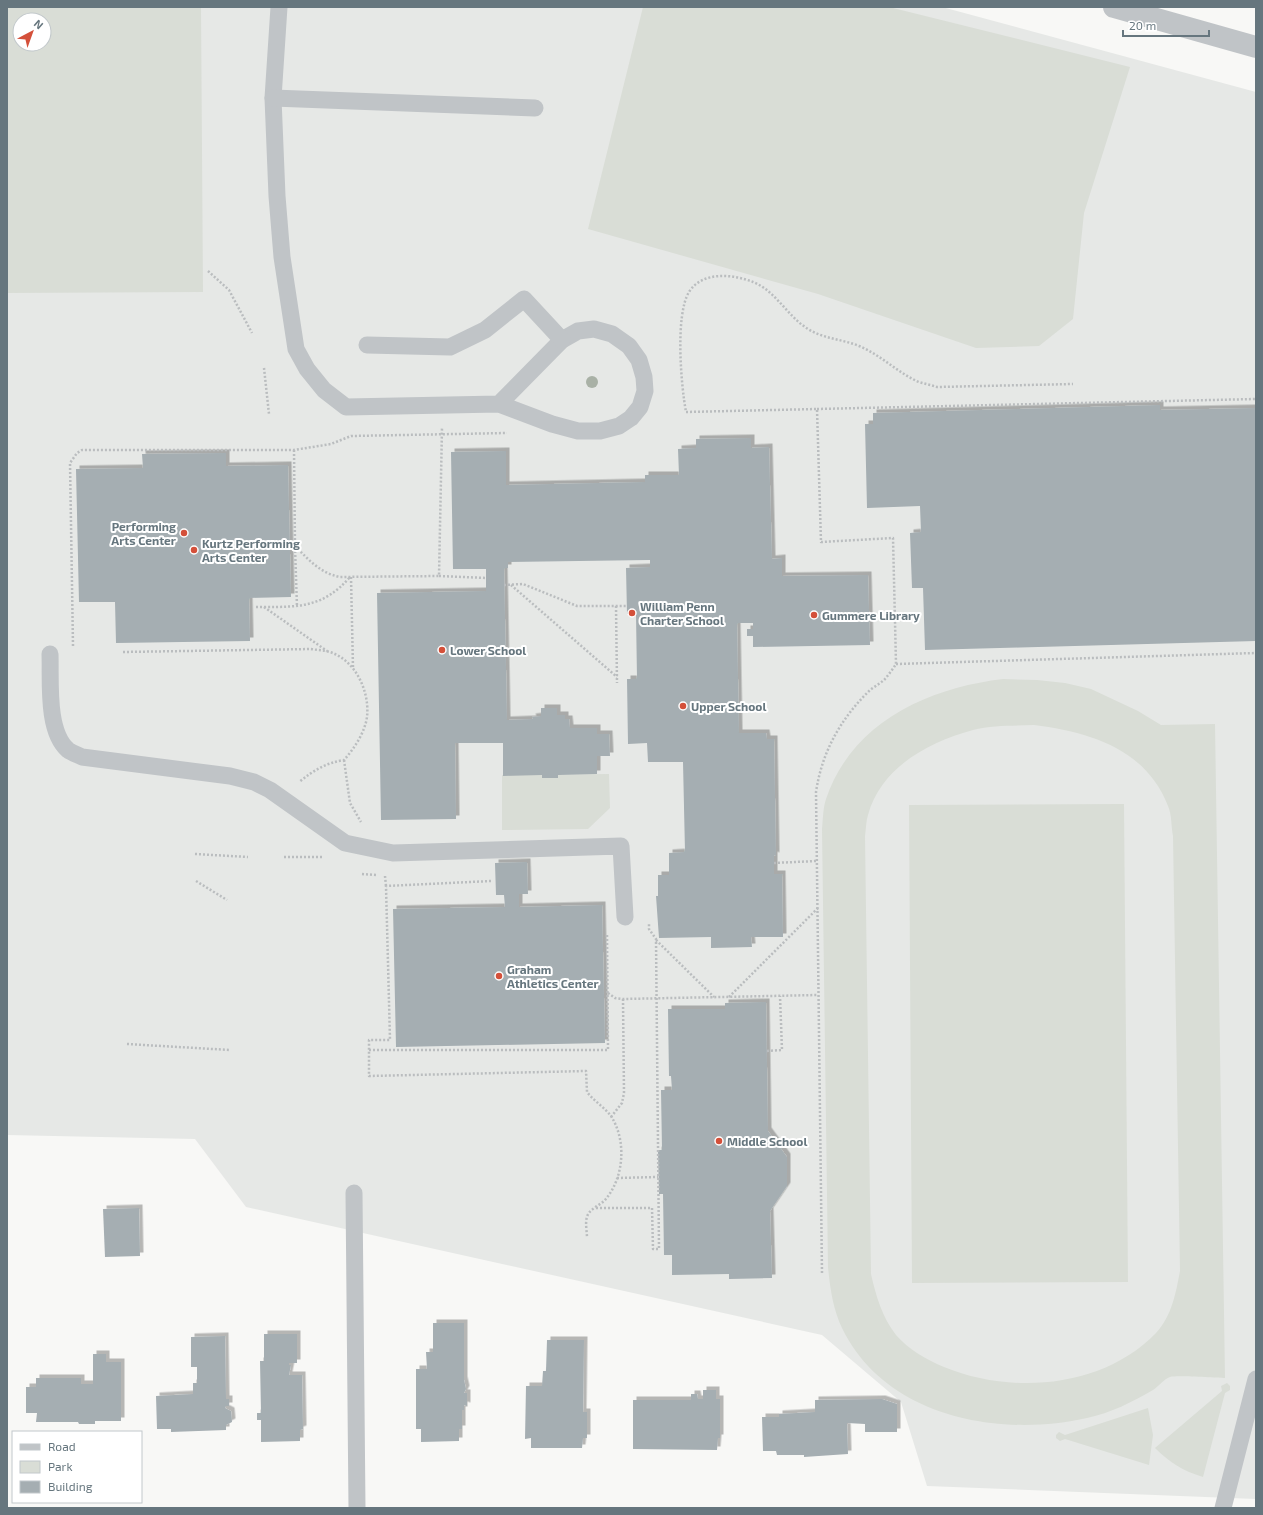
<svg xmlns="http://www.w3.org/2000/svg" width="1263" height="1515" font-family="'Exo 2',sans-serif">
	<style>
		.built { fill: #e6e8e6; fill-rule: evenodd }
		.green { fill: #d9ddd6; fill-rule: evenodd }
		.building { fill: #a5aeb2; filter: url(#shadow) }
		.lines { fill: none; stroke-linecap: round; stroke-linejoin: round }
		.path { stroke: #babdbf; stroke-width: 2.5; stroke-dasharray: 2 2; stroke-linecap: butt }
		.service { stroke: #c0c4c7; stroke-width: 17 }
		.minor { stroke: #c0c4c7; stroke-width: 22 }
		.tree { fill: #a9b1a6 }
		.poi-dot { fill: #d4503a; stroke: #fff; stroke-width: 1.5 }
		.labels { text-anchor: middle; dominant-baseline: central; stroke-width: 4; stroke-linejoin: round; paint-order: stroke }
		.poi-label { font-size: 12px; font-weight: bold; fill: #66767e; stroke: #fff; text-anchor: start }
	</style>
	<defs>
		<filter id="shadow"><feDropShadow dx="3.5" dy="-3.5" stdDeviation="0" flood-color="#0004"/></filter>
	</defs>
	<rect width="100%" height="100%" fill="#f8f8f6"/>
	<path class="built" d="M7 7H942L1256 92V1499L927 1486 901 1402 822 1335 246 1207 195 1139 7 1135ZM20 20H44V44H20Z"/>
	<g class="green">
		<path d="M7 7H201L203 292 7 293ZM20 20H44V44H20Z"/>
		<path d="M643 7H889L1130 67 1084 213 1073 319 1039 346 976 348 818 294 588 229Z"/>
		<path d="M1003 679 1037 680 1065 683 1091 689 1138 711 1161 725 1215 724 1225 1378C1215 1378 1177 1375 1170 1377 1164 1379 1159 1386 1153 1390 1132 1402 1111 1413 1087 1418 999 1438 885 1417 842 1328 833 1309 830 1288 828 1267L822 829C823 819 823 808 826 799 852 722 928 688 1003 679ZM1034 725C1090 732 1146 749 1168 806 1172 815 1171 827 1173 836L1180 1271C1176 1292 1172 1316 1156 1333 1103 1388 1012 1395 944 1367 927 1360 908 1349 896 1335 882 1317 876 1296 871 1274L865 836C866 829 866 821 868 815 881 767 929 742 973 730 993 725 1014 726 1034 725Z"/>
		<path d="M609 774 610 808 588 829 502 830V775Z"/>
		<path d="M1124 804 1128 1282 912 1283 909 805Z"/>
		<path d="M1227 1383 1230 1386V1390L1225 1393 1203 1477C1183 1471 1169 1462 1155 1448L1222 1391 1221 1386Z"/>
		<path d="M1148 1408 1153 1435 1149 1465 1065 1439 1060 1441 1056 1438V1435L1059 1432 1065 1435Z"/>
	</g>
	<g class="building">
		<path d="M1160 405V410L1256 408V641L925 650 923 588H912L910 533 921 532 920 506 867 508 865 424H873V413Z"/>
		<path d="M751 438V448L769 447 772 559 782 558V576L868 575 870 645 753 647V636H747V629H753V623H737L739 733H766L767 739H774L776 856 774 855V874H782L783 937H751L752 947 711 948V937L659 938 656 896H658V875H669V853L685 852 683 762H648L647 743 628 744 627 679H637L636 614H627L626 568 650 567V560L508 562V568H504L507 720 533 719 532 717 541 716V708H557V715H565V719H569L570 728H597V734H609L610 756H597V774L558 775V778H542V775L503 776V743H455L456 819 381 820 377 593 486 591V569H453L451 452 506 451V485L645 482V475H679L678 449 696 448V439Z"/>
		<path d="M226 453V466L288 465 291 597 249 598 250 641 116 643 115 602H79L76 469 143 468 142 454Z"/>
		<path d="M527 862 528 894H519V907L602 905 605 1043 396 1047 393 909 505 907 504 895H496L495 863Z"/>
		<path d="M766 1002 768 1131 787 1157V1186L770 1211 772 1278 729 1279V1274L672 1275V1255H664L663 1194H659L658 1150H662L661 1090H672L671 1076H669L668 1009H725V1003Z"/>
		<path d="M139 1208 140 1256 105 1257 103 1209Z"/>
		<path d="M433 1323H464V1380L466 1389 464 1393H467V1406L464 1405V1410H462V1429H459V1441L421 1442V1429H416V1369H427L426 1352H433Z"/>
		<path d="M264 1334H297V1363H289V1365H291L289 1375H302L303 1429 300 1430V1441L261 1442V1420H257V1413H261L260 1361H264Z"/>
		<path d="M225 1336 226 1399H229V1406H226L225 1408 231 1411 232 1422 226 1425V1430L171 1432V1429H157L156 1396 193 1394V1383H197V1367H191V1337Z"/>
		<path d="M547 1340H584L583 1412H587V1438H583L582 1448H531V1438L525 1439 526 1386H542L543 1371H546Z"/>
		<path d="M93 1354H106V1362H121V1421H95V1424H79L78 1422H36L37 1413H26V1387H36V1378H81V1384H93Z"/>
		<path d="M703 1390H716V1399H720V1438H718L717 1450 633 1449V1400H691V1394H697L698 1399H703Z"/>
		<path d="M882 1399 897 1404V1432H865V1424L847 1423 848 1454 804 1457V1455H777L776 1451H763L762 1417H779V1414L815 1412V1400Z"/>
	</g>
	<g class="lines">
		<g class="path">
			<path d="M208 271 229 290 252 333"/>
			<path d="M264 368 269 414"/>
			<path d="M817 409 1256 399"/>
			<path d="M294 450 295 546C309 560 320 573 340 577L439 576 442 428"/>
			<path d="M295 547 297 607"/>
			<path d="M439 576 486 578"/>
			<path d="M351 577 353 668"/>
			<path d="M504 585 523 584 577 606H627"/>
			<path d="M511 585 617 677"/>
			<path d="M616 606 617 683"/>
			<path d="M256 607H264L327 651"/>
			<path d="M264 607C300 607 324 607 350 577"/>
			<path d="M73 646 70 463 77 453 82 450H294L331 444 351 436 507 433"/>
			<path d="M123 652 311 649C316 650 321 650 326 651 354 657 370 690 367 717 365 732 354 749 344 760 326 763 314 770 299 782"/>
			<path d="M896 664 1256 653"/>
			<path d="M344 760 350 803 361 822"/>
			<path d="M195 854 248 857"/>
			<path d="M284 857H324"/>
			<path d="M774 863 816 861"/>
			<path d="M362 874 376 875"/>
			<path d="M385 876 386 886"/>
			<path d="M196 881 227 900"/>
			<path d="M491 881 386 886 390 1040H369V1076L586 1071 587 1092C594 1101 604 1107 611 1116 627 1141 624 1178 605 1200 599 1206 589 1209 587 1217 585 1223 587 1232 587 1238"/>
			<path d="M656 940 714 997"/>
			<path d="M608 993 615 998 623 999 818 995"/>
			<path d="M729 997 818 908"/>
			<path d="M127 1044 230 1050"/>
			<path d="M369 1050H608L607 934"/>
			<path d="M767 1051 782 1050 780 996"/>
			<path d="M611 1117 622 1103 624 1093 623 999"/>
			<path d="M617 1178 658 1177"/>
			<path d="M596 1208H652L653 1249H659L656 939 649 929V923"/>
			<path d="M822 1273 816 792C822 752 840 720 868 692 873 687 880 684 885 679 889 674 893 669 896 664L893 538 821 542 817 409 686 412C681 385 675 315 689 292 702 271 733 274 753 282 776 291 787 316 808 329 824 339 842 339 859 346 881 355 898 373 919 382 925 384 931 385 937 387L1073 384"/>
		</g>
		<g class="service">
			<path d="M279 7 273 98 277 196 282 257 296 349 307 369 324 390 346 407 499 404 552 424 578 431H600L619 426 631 418 640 407 645 391 644 377 639 360 629 346 612 334 594 329 578 331 562 340 499 404"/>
			<path d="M273 98 535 108"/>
			<path d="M367 345 450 347 485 330 524 299 562 340"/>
			<path d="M50 654C51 680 46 731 68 750 72 753 78 755 82 757L230 776 254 782 270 790 345 843 393 853 621 846 625 917"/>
			<path d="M354 1193 357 1508"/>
			<path d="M1223 1508 1256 1379"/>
		</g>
		<path class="minor" d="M1114 7 1256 47"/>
	</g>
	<circle class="tree" cx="592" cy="382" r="6"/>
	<g class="poi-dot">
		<circle cx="184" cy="533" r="4"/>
		<circle cx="194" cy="550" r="4"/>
		<circle cx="632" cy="613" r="4"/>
		<circle cx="814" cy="615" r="4"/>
		<circle cx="442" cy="650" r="4"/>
		<circle cx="683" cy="706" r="4"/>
		<circle cx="499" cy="976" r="4"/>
		<circle cx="719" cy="1141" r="4"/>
	</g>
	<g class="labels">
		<g class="poi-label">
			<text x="176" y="526" text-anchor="end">Performing<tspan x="176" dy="14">Arts Center</tspan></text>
			<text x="202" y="543">Kurtz Performing<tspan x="202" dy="14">Arts Center</tspan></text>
			<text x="640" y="606">William Penn<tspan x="640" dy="14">Charter School</tspan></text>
			<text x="822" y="615">Gummere Library</text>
			<text x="450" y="650">Lower School</text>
			<text x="691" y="706">Upper School</text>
			<text x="507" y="969">Graham<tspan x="507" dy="14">Athletics Center</tspan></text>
			<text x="727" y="1141">Middle School</text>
		</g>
	</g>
	<rect width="1263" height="1515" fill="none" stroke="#66767e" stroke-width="16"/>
	<rect x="12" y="1431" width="130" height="72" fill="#ffffff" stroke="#c2c8cb"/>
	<rect x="20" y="1444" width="20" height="6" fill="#c0c4c7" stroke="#c2c8cb"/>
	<text x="48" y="1451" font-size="12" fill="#66767e">Road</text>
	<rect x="20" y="1461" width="20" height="12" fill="#d9ddd6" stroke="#c2c8cb"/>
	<text x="48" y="1471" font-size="12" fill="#66767e">Park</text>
	<rect x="20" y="1481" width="20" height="12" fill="#a5aeb2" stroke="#c2c8cb"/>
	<text x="48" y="1491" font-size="12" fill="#66767e">Building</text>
	<g transform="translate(32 32) rotate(41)"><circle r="19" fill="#ffffff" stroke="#c2c8cb"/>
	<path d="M0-3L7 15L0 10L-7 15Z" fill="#d4503a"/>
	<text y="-6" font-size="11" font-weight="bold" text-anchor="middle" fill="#66767e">N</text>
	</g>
	<path d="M1123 30v6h86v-6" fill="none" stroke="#66767e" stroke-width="2"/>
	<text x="1129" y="30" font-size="12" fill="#66767e" stroke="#ffffff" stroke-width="3" paint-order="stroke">20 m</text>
</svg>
